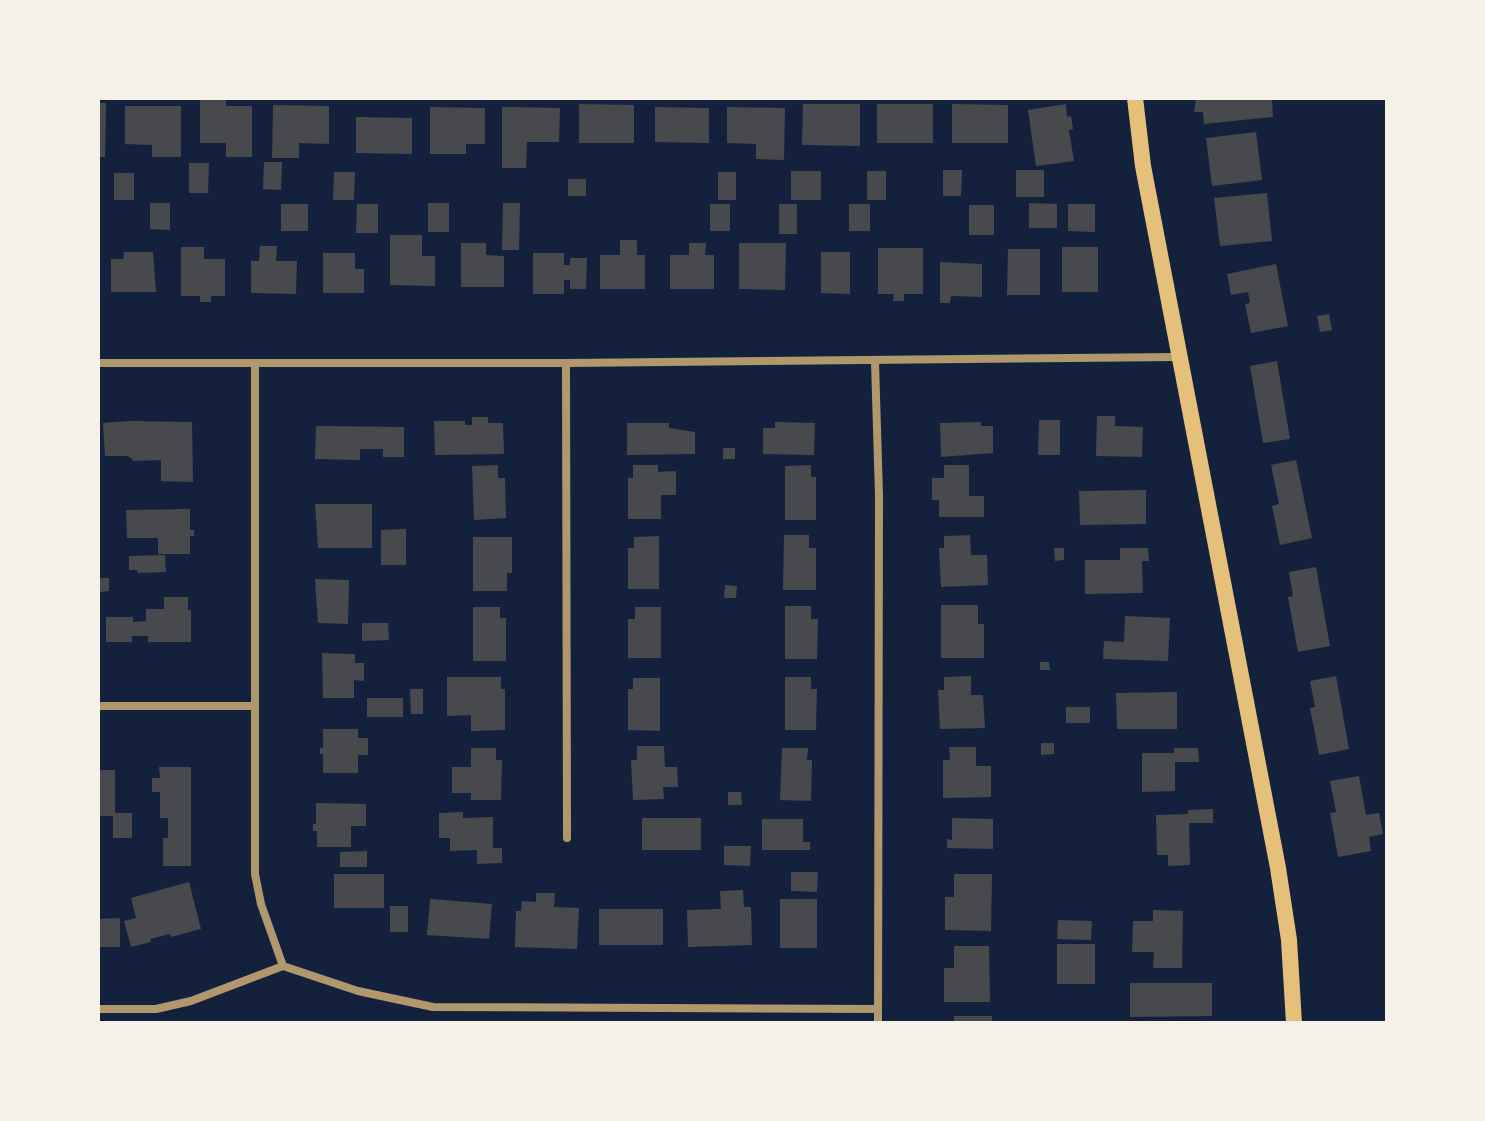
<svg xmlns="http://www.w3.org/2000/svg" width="1485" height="1121" font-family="Poppins,sans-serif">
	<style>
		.building { fill: #48494c }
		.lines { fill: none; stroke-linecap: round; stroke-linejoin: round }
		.minor { stroke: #b1986c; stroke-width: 8 }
		.secondary { stroke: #e5c07b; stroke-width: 16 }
	</style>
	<rect width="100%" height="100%" fill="#14213d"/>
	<g class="building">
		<path d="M200 98H226V106H252V157H226V143H200Z"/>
		<path d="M1196 98 1272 99 1273 117 1204 124 1203 112H1194Z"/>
		<path d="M98 103H106L105 157H98Z"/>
		<path d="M579 104 634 105V143H579Z"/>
		<path d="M803 104H860V146L802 145Z"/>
		<rect x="877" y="104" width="56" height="39"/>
		<path d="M952 104 1008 105V143H952Z"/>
		<path d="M1066 104 1067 117 1071 116 1073 129 1069 130 1074 161 1036 166 1028 110Z"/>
		<path d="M273 105 329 106V144L299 143V158H272Z"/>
		<path d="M125 106H181V157H152V145L125 144Z"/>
		<path d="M430 107 485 108V144H466V154H430Z"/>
		<path d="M502 107 560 108 559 142H527L526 168H502Z"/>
		<path d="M655 107 709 108V143L655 142Z"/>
		<path d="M727 107 785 108 784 160 756 159V144L727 143Z"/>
		<path d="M356 117 412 118V154L356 153Z"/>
		<path d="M1256 132 1262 180 1212 186 1206 138Z"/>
		<path d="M264 162H282L281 190 263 189Z"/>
		<path d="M189 163H209L208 193H189Z"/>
		<path d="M943 170H962L961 196H943Z"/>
		<rect x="1016" y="170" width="28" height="27"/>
		<rect x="791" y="171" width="30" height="29"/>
		<rect x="867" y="171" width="19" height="29"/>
		<path d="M334 172H355L354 200H333Z"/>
		<rect x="718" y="172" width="18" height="28"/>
		<rect x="114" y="173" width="20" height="27"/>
		<rect x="568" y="179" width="18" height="17"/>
		<path d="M1267 193 1272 241 1220 246 1214 198Z"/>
		<path d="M150 203H170V230L150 229Z"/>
		<rect x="428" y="203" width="21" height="29"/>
		<path d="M503 203H520L519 250H502Z"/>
		<path d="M1029 203 1057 204V228H1029Z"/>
		<rect x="281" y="204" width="27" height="27"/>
		<path d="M357 204H378V233H356Z"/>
		<rect x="710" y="204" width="20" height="27"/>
		<rect x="779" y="204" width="18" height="30"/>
		<rect x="849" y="204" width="21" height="27"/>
		<path d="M1068 204H1095V232L1068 231Z"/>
		<rect x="969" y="205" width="25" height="30"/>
		<path d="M390 235H422V256H435V286L390 285Z"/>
		<path d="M620 240H637V255H645V289H600V255H620Z"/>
		<path d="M461 243H486V255L504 256V287H461Z"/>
		<path d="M689 243H706L705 255H714V289H670V255H689Z"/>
		<path d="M739 243H786L785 290 739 289Z"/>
		<path d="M260 246H277L276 261H297L296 294 251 293V261H259Z"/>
		<path d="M181 247H204V259H225V296H211V302H200V296H181Z"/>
		<rect x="1062" y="247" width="36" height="45"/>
		<path d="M878 248H923V294H904V301H893L894 294H878Z"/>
		<path d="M1008 249H1040V295H1007Z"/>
		<path d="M124 252H153L156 292H111V259H123Z"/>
		<path d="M821 252H850V294L821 293Z"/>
		<path d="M323 253H355V269H364V293H323Z"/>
		<path d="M533 253H564V265H570V258H587L586 289H570V280H564V294H533Z"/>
		<path d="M940 262 982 264V297L951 296 950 303H940Z"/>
		<path d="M1276 264 1288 326 1251 333 1245 304 1250 303 1248 292 1231 295 1227 274Z"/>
		<path d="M1329 314 1332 330 1320 332 1317 316Z"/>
		<path d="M1277 361 1290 439 1263 443 1250 366Z"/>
		<path d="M1097 416H1115V426L1143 427 1142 457 1096 456Z"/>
		<path d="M472 417H488V423H503L504 454 435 455 434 421H465V425H472Z"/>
		<path d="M1039 420H1060V455H1038Z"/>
		<path d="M128 421 192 422 193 482 161 481V460L134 461 128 456H105L103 423Z"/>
		<path d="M775 422 815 423 814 455 763 454V428H775Z"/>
		<path d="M981 422V426H993V453L941 457 940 423Z"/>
		<path d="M627 423H669V428L695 432V454L627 455Z"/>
		<path d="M316 426 404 427V457H383V449H360V460L315 459Z"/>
		<rect x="723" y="448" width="12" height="11"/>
		<path d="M1296 460 1312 538 1280 545 1272 506 1279 504 1271 465Z"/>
		<path d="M498 465V478H505L506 518 474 520 472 466Z"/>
		<path d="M633 465H658V472L676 471V495H661V519H628V478H633Z"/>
		<path d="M811 465V477H816V520H785V466Z"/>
		<path d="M944 465H969V496H984V517H939V500H932V478H944Z"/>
		<path d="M1146 490V524L1080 525 1079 491Z"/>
		<path d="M315 504H372V548H318Z"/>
		<path d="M190 509V530H194V536H190V554H158V538H127L126 510Z"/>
		<path d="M406 529V565H381V530Z"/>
		<path d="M784 535H809V548H816V590H783Z"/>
		<path d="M970 535 971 555H987L988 585 941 587 939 548H944V536Z"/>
		<path d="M659 536V589H628V548H634V537Z"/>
		<path d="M473 537H512V573H507V591H473Z"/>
		<path d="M1054 548H1064V560L1055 561Z"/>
		<path d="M1120 548H1148L1149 561H1142L1143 593 1085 594V560H1120Z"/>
		<path d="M165 555 166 572 138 573 137 570H129V556Z"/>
		<path d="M1316 567 1330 646 1298 652 1288 597 1293 596 1289 572Z"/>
		<path d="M99 578H109V591L100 592Z"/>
		<path d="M315 579 349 580 348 624 318 623Z"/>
		<path d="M725 585 737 586 736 598H724Z"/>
		<path d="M164 597H188V610H191V642H148V636H132V642H106V617H133V622L146 621V609H164Z"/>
		<path d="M941 605H978V624H984V658H941Z"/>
		<path d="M785 606H811V619H818L817 659H785Z"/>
		<path d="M473 607H500V618H506V661H473Z"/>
		<path d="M635 607H661V658H628V619H635Z"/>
		<path d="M1125 616 1170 618 1168 661 1103 659 1104 641 1124 642Z"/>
		<path d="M362 623H388L389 640 362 641Z"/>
		<path d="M322 653 355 654V663H364V681L354 680V698H323Z"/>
		<path d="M1040 662H1049L1050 670H1040Z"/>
		<path d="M971 676V695H983L985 728 940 729 938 690H944V677Z"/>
		<path d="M1336 676 1349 749 1319 755 1310 708 1315 707 1310 681Z"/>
		<path d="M447 677H501V689H505V730L471 731V715L447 716Z"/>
		<path d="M785 677H811V689H817L816 730H785Z"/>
		<path d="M633 678H660V731L628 730V689H633Z"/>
		<path d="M410 689H423V714H411Z"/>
		<path d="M1177 692V729H1117L1116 693Z"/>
		<rect x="367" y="698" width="36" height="19"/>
		<rect x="1066" y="707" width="24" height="16"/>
		<path d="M323 729H358V738H368V755H358V773H323V754H320V748H323Z"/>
		<path d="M1041 743H1054V754L1041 755Z"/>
		<path d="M637 746H664L665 767H677L678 787H663L664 799 633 800 631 760H637Z"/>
		<path d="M949 747H976V766H991V797L943 798V760H950Z"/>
		<path d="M471 748H496V760H502L501 800H471V793H452V767H471Z"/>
		<path d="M782 748H808L807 760H812L811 801 780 800Z"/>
		<path d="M1174 748H1198L1199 762H1175V791L1142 792V753H1174Z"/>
		<path d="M159 767H191V866H163V838H168V818H160V792H152V778H160Z"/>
		<path d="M98 770H115V813H132V838H113V816H98Z"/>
		<path d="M1359 776 1366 815 1379 813 1383 834 1369 837 1371 851 1338 857 1330 813 1336 812 1330 781Z"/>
		<path d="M728 792H741L742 805H728Z"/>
		<path d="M316 803 366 804V826H351V847H317V831H313V824H316Z"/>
		<path d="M1213 809V823H1189L1190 865 1168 866V855H1157L1156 815 1188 814V810Z"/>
		<path d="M463 812V818L493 817V848H502V863L477 864V850L450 851V838H439V813Z"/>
		<rect x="642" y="818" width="59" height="32"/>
		<path d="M952 818 993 819V849L947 848V839L952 840Z"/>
		<path d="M762 819H803V842H810V850H762Z"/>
		<path d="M724 846H751L750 866 724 865Z"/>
		<path d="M367 851V867H340V852Z"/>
		<path d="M791 872H818L817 892 791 891Z"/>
		<rect x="334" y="874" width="50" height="34"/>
		<path d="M954 874H992L991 931 945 930V897H954Z"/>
		<path d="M189 882 201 929 171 937 170 934 150 939 151 942 131 947 124 921 136 918 131 898Z"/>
		<path d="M743 890 744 907H751L752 945 688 947 687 910 721 909 720 891Z"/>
		<path d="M536 893H555L554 907 579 908 577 949 515 947 516 911H521L522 901 536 902Z"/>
		<path d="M430 899 492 904 489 939 427 935Z"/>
		<rect x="780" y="899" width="37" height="49"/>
		<rect x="390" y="906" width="18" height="26"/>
		<rect x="599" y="909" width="64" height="36"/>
		<path d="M1153 910 1183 911 1182 968H1153L1154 952H1132L1133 921H1153Z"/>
		<path d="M120 918V947H98V919Z"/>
		<path d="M1058 920 1092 921 1091 940 1057 939Z"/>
		<rect x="1057" y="944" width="38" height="40"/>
		<path d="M954 946H989L990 1002H944V968H954Z"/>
		<path d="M1130 983H1212V1016L1130 1017Z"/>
		<rect x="954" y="1016" width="38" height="7"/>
	</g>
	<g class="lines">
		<g class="minor">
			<path d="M875 362 879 496 878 1023"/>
			<path d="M98 363H566L1179 357"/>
			<path d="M255 363V874L261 904 283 966 358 991 433 1007 878 1009"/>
			<path d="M566 363 567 838"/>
			<path d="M98 706H253"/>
			<path d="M98 1009H156L191 1001 283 966"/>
		</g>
		<path class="secondary" d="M1135 98 1143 166 1278 868 1289 940 1294 1023"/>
	</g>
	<rect width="1485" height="1121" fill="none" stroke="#f6f1e7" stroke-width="200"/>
</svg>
